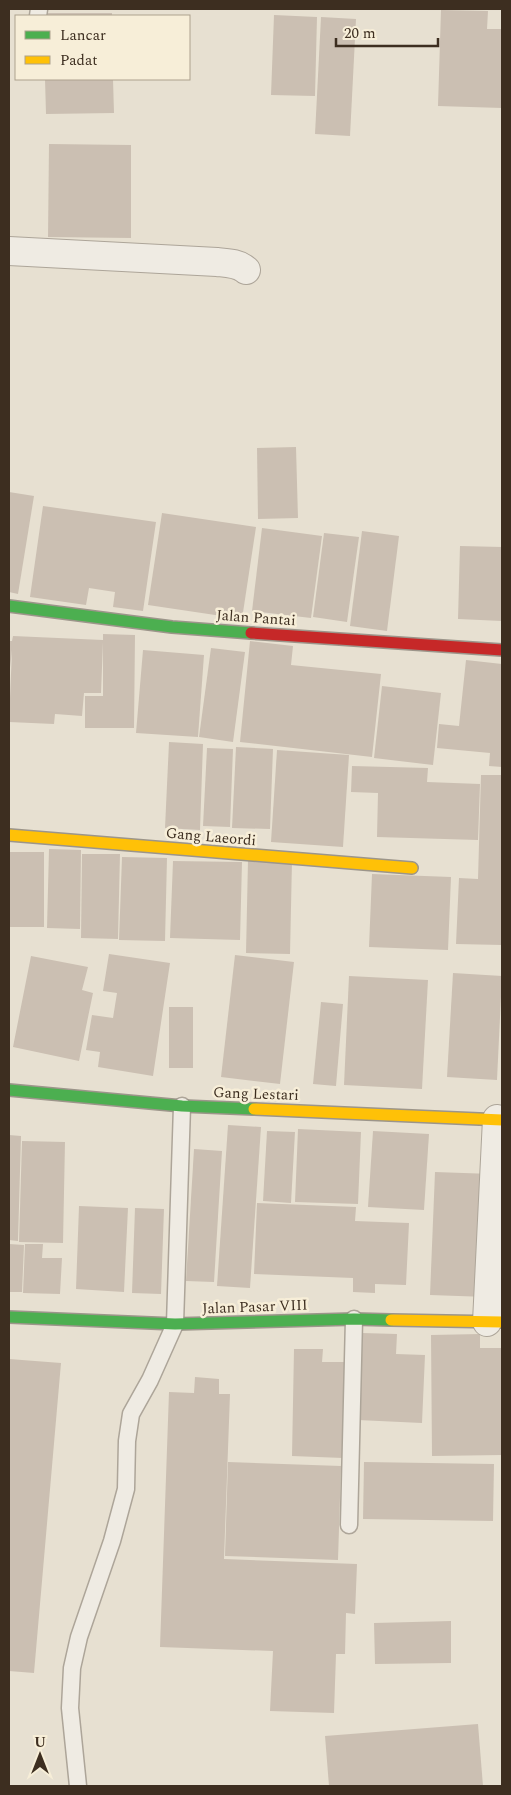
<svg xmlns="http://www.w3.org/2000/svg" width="511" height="1795" font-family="Spectral,serif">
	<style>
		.building { fill: #cbbfb2 }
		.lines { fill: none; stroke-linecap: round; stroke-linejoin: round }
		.lane-casing { stroke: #ada599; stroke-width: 19 }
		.street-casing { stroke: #ada599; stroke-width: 30 }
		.fast-casing { stroke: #9c958a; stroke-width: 14 }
		.slow-casing { stroke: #9c958a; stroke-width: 14 }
		.jam-casing { stroke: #9c958a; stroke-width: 14 }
		.lane { stroke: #efebe3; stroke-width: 16 }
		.street { stroke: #efebe3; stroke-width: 28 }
		.fast { stroke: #4caf50; stroke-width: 11 }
		.slow { stroke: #ffc107; stroke-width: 11 }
		.jam { stroke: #c62828; stroke-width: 11 }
		.labels { text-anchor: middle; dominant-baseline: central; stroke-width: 5; stroke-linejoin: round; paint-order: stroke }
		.street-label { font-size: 15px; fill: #3d2e20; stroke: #f7eed8 }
	</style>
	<rect width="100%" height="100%" fill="#e7e0d1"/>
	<g class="building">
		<path d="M441 10 488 11 487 29H502V108L438 106Z"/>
		<rect x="44" y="13" width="68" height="3"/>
		<path d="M274 15 317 17 315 96 271 95Z"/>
		<path d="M321 17 356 19 350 136 315 134Z"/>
		<path d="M45 79H113L114 113 46 114Z"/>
		<path d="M49 144 131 145V238L48 237Z"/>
		<path d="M296 447 298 518 258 519 257 448Z"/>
		<path d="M9 492 34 496 18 594 9 592Z"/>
		<path d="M43 506 156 522 143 611 113 607 115 592 89 588 86 605 30 597Z"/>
		<path d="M162 513 256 527 242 619 148 605Z"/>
		<path d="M262 528 322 536 311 618 252 611Z"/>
		<path d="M362 531 399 536 387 631 350 626Z"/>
		<path d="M324 533 359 537 347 622 313 617Z"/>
		<path d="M460 546 502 547V621L458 619Z"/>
		<path d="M103 634 135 635 134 728H85V696H103V642L101 693H84L82 716 55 714 54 724 9 722 12 650 10 668H9V641H12L13 636 103 640Z"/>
		<path d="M250 641 293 646 291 665 381 674 372 757 240 742Z"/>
		<path d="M211 648 245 652 233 742 199 737Z"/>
		<path d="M143 650 204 655 198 737 136 733Z"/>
		<path d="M466 660 502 664V767L489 766 490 753 437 748 439 724 459 726Z"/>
		<path d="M382 686 441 693 433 765 374 758Z"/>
		<path d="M169 742 203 744 200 830 165 828Z"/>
		<path d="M236 747 273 749 270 829 232 828Z"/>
		<path d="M207 748 233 749 230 827 203 826Z"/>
		<path d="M277 750 349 755 343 847 271 842Z"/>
		<path d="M352 766 428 768 427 782 480 784 478 840 377 837 378 793 351 792Z"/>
		<path d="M481 775H502V945L456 944 459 878 478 879Z"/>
		<path d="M49 849 81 850 80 929 47 928Z"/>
		<rect x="9" y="852" width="35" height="75"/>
		<path d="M82 854H120L118 939 81 938Z"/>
		<path d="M122 857 167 858 165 941 119 940Z"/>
		<path d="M248 860 292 861 290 954 246 953Z"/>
		<path d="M173 861 242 862 240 940 170 938Z"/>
		<path d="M372 874 451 877 448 950 369 947Z"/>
		<path d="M109 954 170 963 153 1076 98 1067 100 1052 86 1050 92 1015 113 1018 117 993 103 991Z"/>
		<path d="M235 955 294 962 280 1084 221 1077Z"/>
		<path d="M31 956 88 967 82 990 93 993 79 1061 13 1047Z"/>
		<path d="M453 973 502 976 497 1080 447 1077Z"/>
		<path d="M349 976 428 980 422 1089 344 1085Z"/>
		<path d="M321 1002 343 1004 336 1086 313 1084Z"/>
		<rect x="169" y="1007" width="24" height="61"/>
		<path d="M228 1125 261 1127 250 1288 217 1286Z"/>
		<path d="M298 1129 361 1132 358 1204 295 1202Z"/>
		<path d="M267 1131 295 1132 291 1203 263 1201Z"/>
		<path d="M373 1131 429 1134 424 1210 368 1207Z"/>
		<path d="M9 1135 21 1136 18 1241 9 1240Z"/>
		<path d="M22 1141 65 1142 63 1243 19 1242Z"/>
		<path d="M194 1149 222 1151 214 1282 186 1281Z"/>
		<path d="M435 1172 492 1174 487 1297 430 1295Z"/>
		<path d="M257 1203 356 1207 355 1221 409 1223 406 1285 375 1284V1293L353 1292V1278L254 1274Z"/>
		<path d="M79 1206 128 1208 124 1292 76 1289Z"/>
		<path d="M135 1208 164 1209 161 1294 132 1293Z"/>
		<path d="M9 1244 24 1245 22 1292H9Z"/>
		<path d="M25 1244H43L42 1258H62L60 1294 23 1293Z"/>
		<path d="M362 1333 397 1334 396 1354 425 1355 422 1423 358 1420Z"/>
		<path d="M480 1334V1348H502V1455L432 1456 431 1335Z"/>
		<path d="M294 1349H323L322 1362H345L343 1458 292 1456Z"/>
		<path d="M9 1359 61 1363 34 1673 9 1671Z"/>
		<path d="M195 1377 219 1379V1394H230L224 1559 357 1564 355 1614 346 1613 345 1654H336L334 1713 270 1711 273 1651 160 1647 169 1392 194 1393Z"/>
		<path d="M228 1462 341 1466 338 1560 225 1556Z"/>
		<path d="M364 1462 494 1464 493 1521 363 1519Z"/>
		<path d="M451 1621V1663L375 1664 374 1623Z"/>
		<path d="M478 1724 483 1786H329L325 1736Z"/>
	</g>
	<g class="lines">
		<defs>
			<g id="lane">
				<path d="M38 16 39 9"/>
				<path d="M349 1525 354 1319"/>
				<path d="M78 1786 70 1708 72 1668 79 1637 112 1541 126 1489 127 1441 131 1414 150 1380 175 1324 182 1106"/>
			</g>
			<g id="street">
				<path d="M9 251 217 262C227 263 238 263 246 270"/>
				<path d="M487 1322 497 1119"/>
			</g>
			<g id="fast">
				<path d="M9 606 172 627 251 633"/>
				<path d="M9 1090 182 1106 254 1109"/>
				<path d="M9 1317 175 1324 354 1319 391 1320"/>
			</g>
			<g id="slow">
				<path d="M9 835 412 868"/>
				<path d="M254 1109 502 1120"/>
				<path d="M391 1320 502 1322"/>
			</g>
			<path id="jam" d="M251 633 502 650"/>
		</defs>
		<use href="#lane" class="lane-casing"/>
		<use href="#street" class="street-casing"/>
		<use href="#fast" class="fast-casing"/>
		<use href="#slow" class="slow-casing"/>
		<use href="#jam" class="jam-casing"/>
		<use href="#lane" class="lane"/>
		<use href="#street" class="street"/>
		<use href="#fast" class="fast"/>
		<use href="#slow" class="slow"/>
		<use href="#jam" class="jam"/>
	</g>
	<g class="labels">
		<g class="street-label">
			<text transform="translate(256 618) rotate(4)">Jalan Pantai</text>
			<text transform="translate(211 837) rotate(5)">Gang Laeordi</text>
			<text transform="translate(256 1094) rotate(2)">Gang Lestari</text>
			<text transform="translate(255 1307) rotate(-2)">Jalan Pasar VIII</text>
		</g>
	</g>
	<rect width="511" height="1795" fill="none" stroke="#3d2e20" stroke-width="20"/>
	<rect x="15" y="15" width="175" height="65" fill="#f7eed8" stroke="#ada18e"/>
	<rect x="25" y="31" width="25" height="8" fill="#4caf50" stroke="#ada18e"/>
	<text x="60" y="40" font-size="15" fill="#3d2e20">Lancar</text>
	<rect x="25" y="56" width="25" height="8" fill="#ffc107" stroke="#ada18e"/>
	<text x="60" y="65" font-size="15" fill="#3d2e20">Padat</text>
	<g transform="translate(40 1755)" stroke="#f7eed8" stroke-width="4" paint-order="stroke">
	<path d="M0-4L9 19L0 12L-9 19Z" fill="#3d2e20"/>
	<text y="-8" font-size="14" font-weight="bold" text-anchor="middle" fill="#3d2e20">U</text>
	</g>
	<path d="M336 38v8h102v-8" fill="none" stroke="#3d2e20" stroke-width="2.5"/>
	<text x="344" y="38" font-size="15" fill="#3d2e20" stroke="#f7eed8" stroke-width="4" paint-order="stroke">20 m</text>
</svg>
